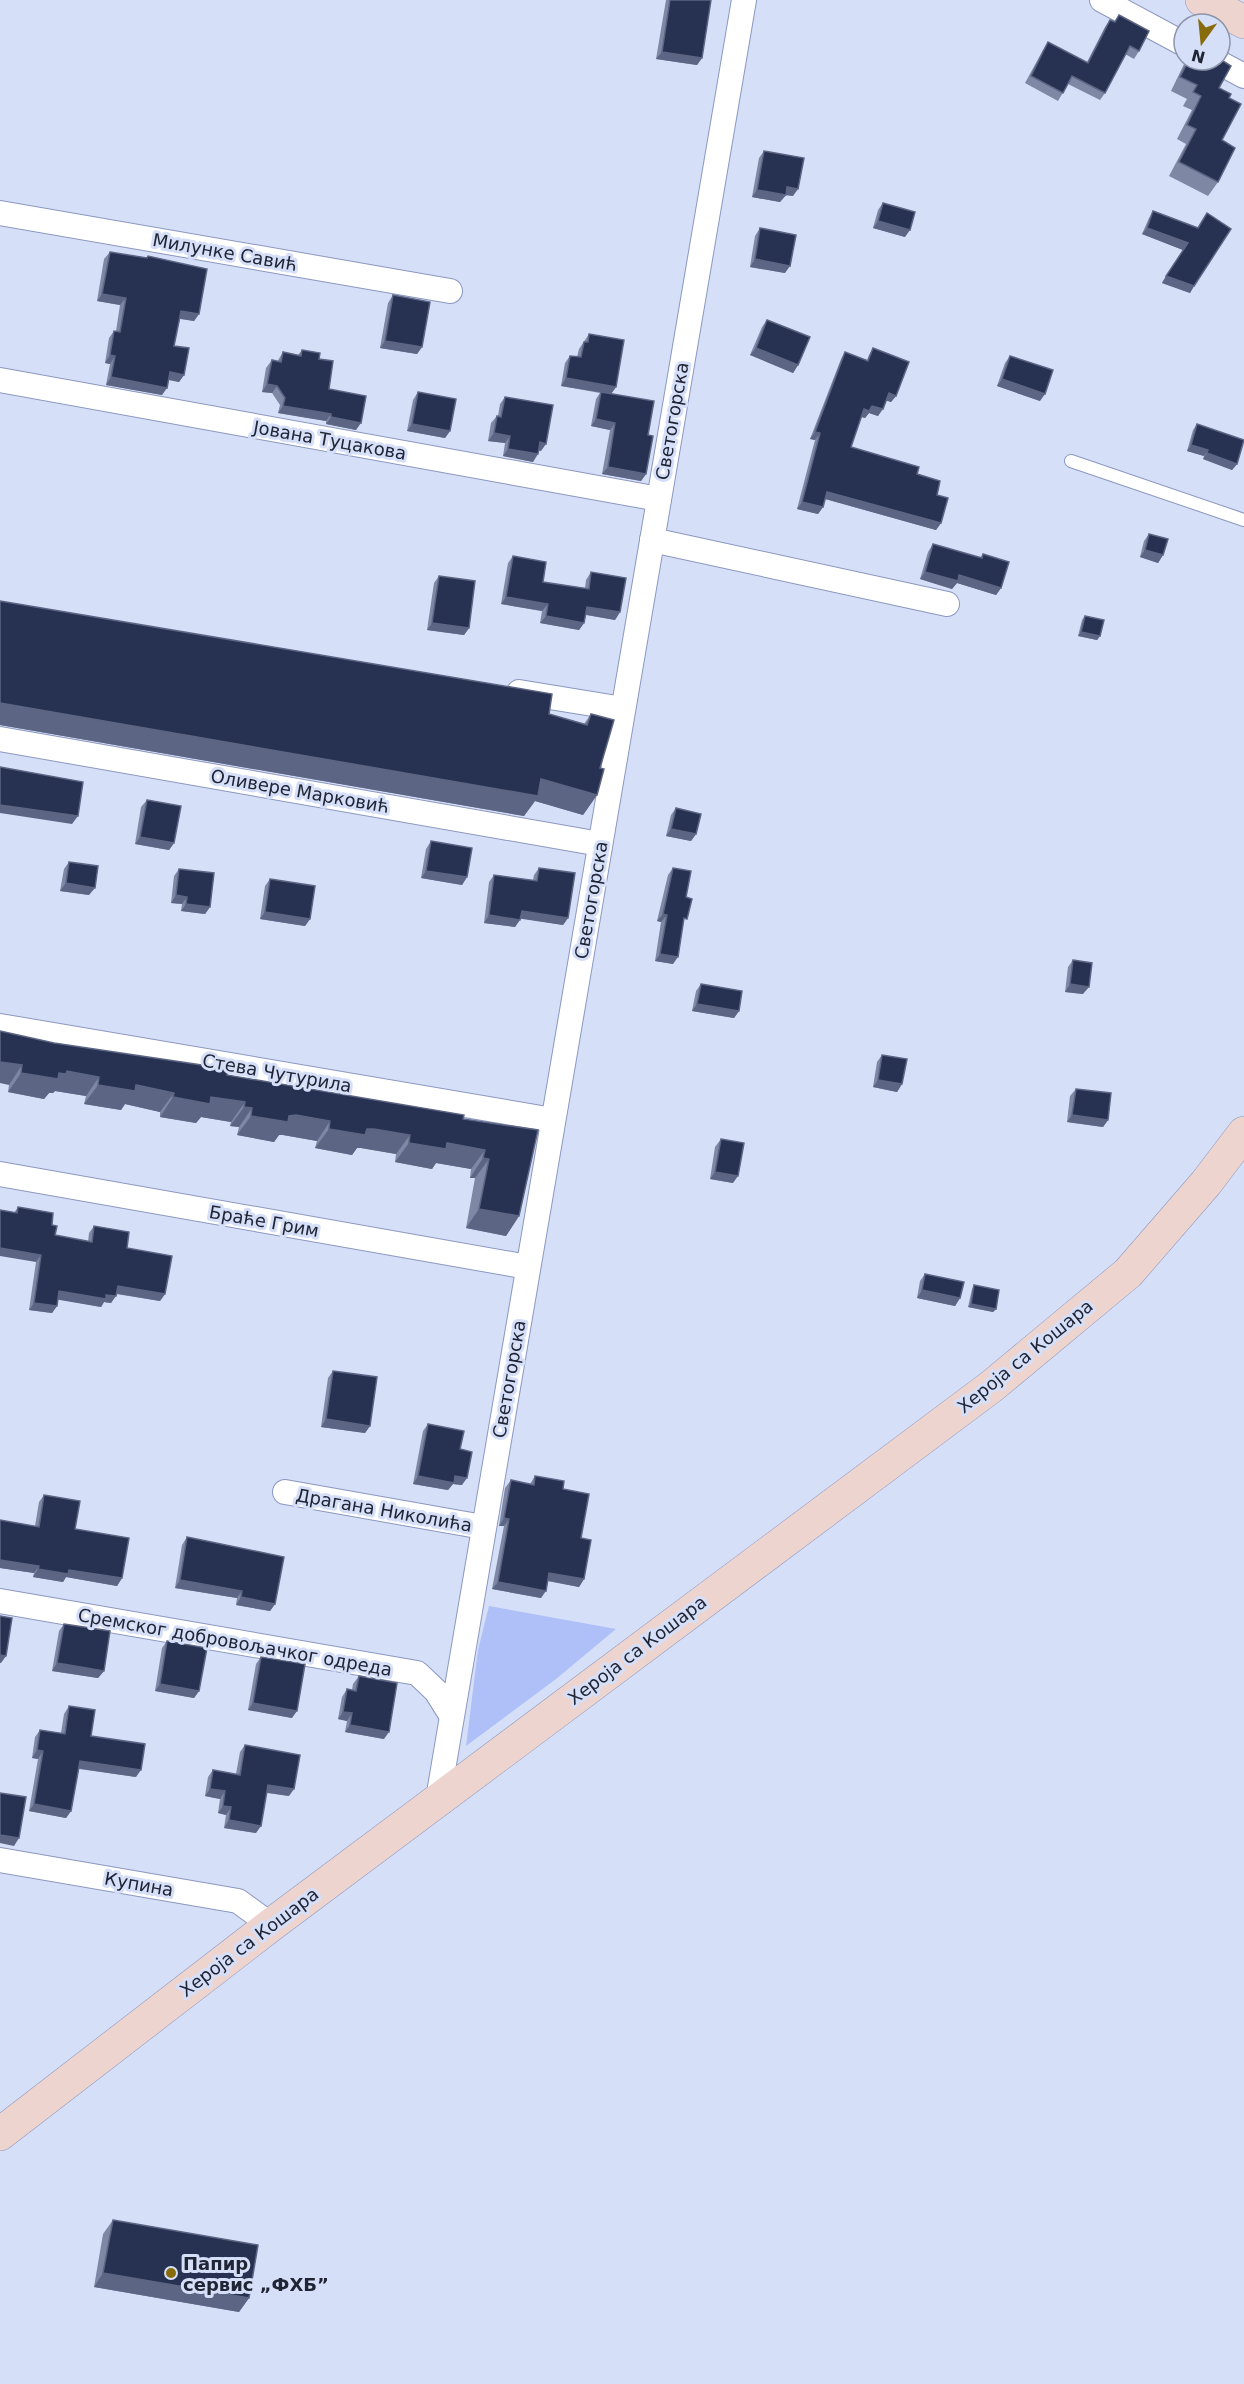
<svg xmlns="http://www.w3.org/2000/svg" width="1244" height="2384" font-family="'DejaVu Sans',sans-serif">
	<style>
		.green { fill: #aec0f7 }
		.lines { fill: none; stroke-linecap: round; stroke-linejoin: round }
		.lane-casing { stroke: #8b98bf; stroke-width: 14 }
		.street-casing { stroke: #8b98bf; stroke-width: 26 }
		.secondary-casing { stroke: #8b98bf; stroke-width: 34 }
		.lane { stroke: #fff; stroke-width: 12 }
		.street { stroke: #fff; stroke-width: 24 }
		.secondary { stroke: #eed4cf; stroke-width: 33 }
		.wall { fill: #7e88a4 }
		.shaded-wall { fill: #5c6583 }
		.building { fill: #273151; stroke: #5c6583; stroke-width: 1.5 }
		.poi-dot { fill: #886c0b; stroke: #d6dff8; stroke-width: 2 }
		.labels { text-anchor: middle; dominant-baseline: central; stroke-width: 6; stroke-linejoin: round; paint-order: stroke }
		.street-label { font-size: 18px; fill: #202535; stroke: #d6dff8 }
		.poi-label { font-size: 18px; font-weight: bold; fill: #202535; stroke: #d6dff8; text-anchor: start }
	</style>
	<rect width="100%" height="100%" fill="#d6dff8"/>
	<path class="green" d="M489 1606 616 1629 556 1679 466 1746 478 1650Z"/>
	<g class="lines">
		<defs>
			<path id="lane" d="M1071 461 1244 520"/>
			<g id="street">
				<path d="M1102 0 1184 44"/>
				<path d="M1214 60 1244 76"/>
				<path d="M0 213 450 291"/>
				<path d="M0 380 659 499"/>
				<path d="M652 540 947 604"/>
				<path d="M519 692 623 709"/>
				<path d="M0 739 600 844"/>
				<path d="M0 1026 553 1120"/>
				<path d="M0 1174 528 1267"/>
				<path d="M285 1492 483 1527"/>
				<path d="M0 1601 417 1673 436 1691 451 1715"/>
				<path d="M438 1799 744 0"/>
				<path d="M0 1860 238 1901 271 1925"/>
			</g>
			<g id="secondary">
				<path d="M1202 0 1244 22"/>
				<path d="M0 2134 271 1925 992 1386 1128 1273 1206 1183 1244 1133"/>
			</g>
		</defs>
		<use href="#lane" class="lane-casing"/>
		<use href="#street" class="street-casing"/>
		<use href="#secondary" class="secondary-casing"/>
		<use href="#lane" class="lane"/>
		<use href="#street" class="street"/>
		<use href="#secondary" class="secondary"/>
	</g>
	<g class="wall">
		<path d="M666 0H711L702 58 697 65 656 59Z"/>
		<path d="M1119 15 1139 51 1134 59 1125 54 1105 93 1100 100 1068 84 1058 101 1025 83 1043 50 1048 42 1087 62 1105 27 1110 20 1114 22Z"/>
		<path d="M1186 60H1220L1219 88 1229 98 1222 140 1218 182 1208 196 1169 176 1186 144 1177 139 1192 110 1183 106 1187 99 1171 91Z"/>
		<path d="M764 151 793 196 786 195 780 202 752 197 759 158Z"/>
		<path d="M883 203 905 237 873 228 878 210Z"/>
		<path d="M1153 211 1197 228 1194 286 1190 293 1162 283 1183 250 1142 234 1149 218Z"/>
		<path d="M760 228 785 273 750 267 755 236Z"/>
		<path d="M110 252 146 258 148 256 199 314 194 321 180 319 174 346 184 375 179 382 169 380 162 395 106 385 110 364 105 363 109 338 114 331H116L120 305 97 301 104 259Z"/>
		<path d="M393 295 422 347 417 354 380 348 388 303Z"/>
		<path d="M767 320 798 365 793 373 750 355 762 327Z"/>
		<path d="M589 334 616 387 611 394 648 435 646 474 641 481 602 474 610 430 591 426 596 399 600 393 561 386 565 363 570 356 577 357 579 349Z"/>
		<path d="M873 348 896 396 891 402 886 400 878 416 869 413 865 418 861 417 851 447 917 474 937 495 941 523 936 530 825 499 823 507 818 514 797 509 815 440 810 439 841 359 845 352 867 360 869 355Z"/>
		<path d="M302 350 319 359 329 389 356 430 326 424V421L278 413 280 405 272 393 262 392 266 368 272 360 277 362 283 352 298 355Z"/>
		<path d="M1010 356 1040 401 997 386 1005 363Z"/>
		<path d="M418 392 450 431 445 438 407 431 413 400Z"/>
		<path d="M505 397 541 451 538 450 533 462 503 456 505 443 488 441 491 423 497 416H498L500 404Z"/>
		<path d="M1197 424 1237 464 1232 470 1203 459 1204 456 1187 451 1193 430Z"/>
		<path d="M1149 534 1163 555 1158 563 1140 557 1144 541Z"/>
		<path d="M933 544 980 558 983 554 1001 588 996 595 957 583 952 589 920 579 928 552Z"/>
		<path d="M513 556 543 582 585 588 586 580 591 572 620 612 615 620 586 615 584 623 579 630 540 623 542 611 501 604 508 563Z"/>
		<path d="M439 576 469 628 464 635 427 630 434 583Z"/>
		<path d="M1085 616 1100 636 1097 640 1078 636 1082 620Z"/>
		<path d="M549 714 584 724 591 714 600 768 597 795 583 815 535 801 524 816 0 725Z"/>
		<path d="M147 800 174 843 169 850 135 844 141 807Z"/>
		<path d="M676 808 696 834 691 841 666 836 671 815Z"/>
		<path d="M431 841 467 877 462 885 421 878 426 849Z"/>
		<path d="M69 862 89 895 60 891 64 869Z"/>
		<path d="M539 868 568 918 563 925 520 918 515 927 484 923 489 882 494 875 533 880 534 875Z"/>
		<path d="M673 868 686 897 673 964 655 961 661 922 657 921 668 875Z"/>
		<path d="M179 869 210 907 205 914 181 911 182 904 171 903 174 876Z"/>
		<path d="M270 879 310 919 305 926 260 919 265 886Z"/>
		<path d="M1073 960 1083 994 1065 992 1068 967Z"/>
		<path d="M701 984 739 1011 734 1018 692 1011 696 991Z"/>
		<path d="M0 1031 54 1043 463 1119 538 1130 519 1216 506 1236 466 1228 475 1178H470L471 1169 436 1163 432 1169 395 1162 396 1154 361 1148H357L352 1155 315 1148 317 1141 283 1135H279L274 1142 237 1135 239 1127 230 1126 231 1122 201 1117 196 1123 160 1117V1112L125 1104 121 1110 84 1104 86 1096 55 1091 53 1093H49L44 1099 8 1092 9 1085Z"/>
		<path d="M882 1055 902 1084 897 1092 873 1087 877 1062Z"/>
		<path d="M1076 1089 1108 1120 1103 1127 1067 1122 1070 1096Z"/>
		<path d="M721 1139 733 1183 710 1179 715 1147Z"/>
		<path d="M18 1207 52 1225 55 1235 88 1242 89 1233 94 1226 127 1248 165 1294 160 1301 116 1294 111 1303 104 1302 101 1307 58 1299 57 1306 52 1313 29 1310 36 1262 14 1213Z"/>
		<path d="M925 1274 960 1298 955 1306 917 1298 920 1281Z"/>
		<path d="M974 1285 996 1309 993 1312 968 1307 972 1289Z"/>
		<path d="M333 1371 370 1426 365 1433 321 1427 328 1378Z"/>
		<path d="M428 1424 460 1449 462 1485 453 1484 448 1490 413 1484 423 1431Z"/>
		<path d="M535 1476 563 1489 581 1538 584 1579 579 1587 547 1581 541 1598 492 1589 504 1526H499L505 1488 511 1480 530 1484Z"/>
		<path d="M44 1495 122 1578 117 1586 66 1577 63 1582 33 1577 34 1573 0 1568V1520L35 1526 39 1502Z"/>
		<path d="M187 1537 275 1604 270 1611 236 1605 237 1598 175 1588 182 1545Z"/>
		<path d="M64 1624 104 1671 98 1678 52 1671 59 1631Z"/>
		<path d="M167 1641 199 1691 194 1698 155 1691 162 1648Z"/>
		<path d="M261 1657 292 1718 248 1710 256 1664Z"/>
		<path d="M359 1676 384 1739 345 1732 347 1721 338 1719 342 1697 347 1689 352 1690 353 1684Z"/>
		<path d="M69 1706 91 1736 136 1777 79 1769 71 1811 66 1818 29 1811 38 1759 32 1758 35 1737 40 1730 61 1733 64 1714Z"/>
		<path d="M245 1745 289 1796 267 1793 256 1833 224 1828 226 1815 218 1813 220 1799 205 1796 208 1777 213 1770 236 1774 240 1752Z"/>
		<path d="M113 2220 249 2298 239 2312 94 2287 103 2234Z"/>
	</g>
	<g class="shaded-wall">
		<path d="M662 52 702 58 697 65 656 59Z"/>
		<path d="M787 187 798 189 793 196 786 195 780 202 752 197 757 190Z"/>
		<path d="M878 221 910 230 905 237 873 228Z"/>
		<path d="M1147 228 1188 243 1183 250 1142 234Z"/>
		<path d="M755 259 790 266 785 273 750 267Z"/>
		<path d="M1166 276 1194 286 1190 293 1162 283Z"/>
		<path d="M102 294 126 298 120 305 97 301Z"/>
		<path d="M181 311 199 314 194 321 176 318Z"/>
		<path d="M385 341 422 347 417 354 380 348Z"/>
		<path d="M756 348 798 365 793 373 750 355Z"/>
		<path d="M110 355 115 356 110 364 105 363Z"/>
		<path d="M170 372 184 375 179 382 165 379Z"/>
		<path d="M111 377 167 388 162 395 106 385Z"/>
		<path d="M566 378 616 387 611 394 561 386Z"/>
		<path d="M1002 379 1045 394 1040 401 997 386Z"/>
		<path d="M267 384 277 386 272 393 262 392Z"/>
		<path d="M889 393 896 396 891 402 884 400Z"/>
		<path d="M283 406 331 414 326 421 278 413Z"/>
		<path d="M872 406 883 409 878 416 869 413 865 418 859 416 864 409Z"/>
		<path d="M331 417 361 423 356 430 326 424Z"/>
		<path d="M596 419 615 423 610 430 591 426Z"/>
		<path d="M412 424 450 431 445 438 407 431Z"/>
		<path d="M815 432 820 433 815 440 810 439Z"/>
		<path d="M494 433 510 436 505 443 488 441Z"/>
		<path d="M540 442 546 444 541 451 535 450Z"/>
		<path d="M1191 445 1208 450 1204 456 1187 451Z"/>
		<path d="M508 449 538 454 533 462 503 456Z"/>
		<path d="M1207 453 1237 464 1232 470 1203 459Z"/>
		<path d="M608 467 646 474 641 481 602 474Z"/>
		<path d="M827 492 941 523 936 530 822 498Z"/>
		<path d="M802 502 823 507 818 514 797 509Z"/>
		<path d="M1145 550 1163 555 1158 563 1140 557Z"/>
		<path d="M925 572 959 575 1001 588 996 595 957 583 952 589 920 579Z"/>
		<path d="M506 597 548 604 542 611 501 604Z"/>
		<path d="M587 607 620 612 615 620 582 614Z"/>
		<path d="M546 616 584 623 579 630 540 623Z"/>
		<path d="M432 623 469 628 464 635 427 630Z"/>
		<path d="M1081 632 1100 636 1097 640 1078 636Z"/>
		<path d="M0 703 541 779 597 795 583 815 535 801 524 816 0 725Z"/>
		<path d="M0 805 78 816 72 824 0 813Z"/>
		<path d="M671 829 696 834 691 841 666 836Z"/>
		<path d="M140 837 174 843 169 850 135 844Z"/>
		<path d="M426 871 467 877 462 885 421 878Z"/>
		<path d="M66 883 95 888 89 895 60 891Z"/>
		<path d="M176 895 187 897 182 904 171 903Z"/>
		<path d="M186 904 210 907 205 914 181 911Z"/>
		<path d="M522 911 568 918 563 925 516 918Z"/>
		<path d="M265 912 310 919 305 926 260 919Z"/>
		<path d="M663 914 667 915 661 922 657 921Z"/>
		<path d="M489 915 520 920 515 927 484 923Z"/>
		<path d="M660 954 678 957 673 964 655 961Z"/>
		<path d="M1070 984 1089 987 1083 994 1065 992Z"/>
		<path d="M697 1004 739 1011 734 1018 692 1011Z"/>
		<path d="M0 1062 22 1065 9 1085 0 1083Z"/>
		<path d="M67 1071 99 1077 86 1096 55 1091 53 1093H49L44 1099 8 1092 21 1073H59Z"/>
		<path d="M878 1080 902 1084 897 1092 873 1087Z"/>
		<path d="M98 1085H136L174 1093 160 1112 125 1104 121 1110 84 1104Z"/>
		<path d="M173 1097H211L245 1102 231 1122 201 1117 196 1123 160 1117Z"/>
		<path d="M244 1107 252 1108 239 1127 230 1126Z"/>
		<path d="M296 1115 330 1121 317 1141 283 1135H279L274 1142 237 1135 251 1116Z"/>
		<path d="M1072 1115 1108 1120 1103 1127 1067 1122Z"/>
		<path d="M329 1129H374L410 1135 396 1154 361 1148H357L352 1155 315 1148Z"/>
		<path d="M409 1143H447L485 1150 471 1169 436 1163 432 1169 395 1162Z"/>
		<path d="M483 1158 489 1159 475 1178H470Z"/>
		<path d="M715 1172 738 1176 733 1183 710 1179Z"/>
		<path d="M479 1209 519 1216 506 1236 466 1228Z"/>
		<path d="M0 1248 41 1255 36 1262 0 1256Z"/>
		<path d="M118 1286 165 1294 160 1301 113 1293Z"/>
		<path d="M922 1290 960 1298 955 1306 917 1298Z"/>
		<path d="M59 1291 106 1295 116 1296 111 1303 104 1302 101 1307 54 1299Z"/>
		<path d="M34 1303 57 1306 52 1313 29 1310Z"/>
		<path d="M971 1304 996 1309 993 1312 968 1307Z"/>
		<path d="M326 1419 370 1426 365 1433 321 1427Z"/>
		<path d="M418 1476H455L467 1478 462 1485 453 1484 448 1490 413 1484Z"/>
		<path d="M504 1518 509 1519 504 1526H499Z"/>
		<path d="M0 1560 39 1566 34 1573 0 1568Z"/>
		<path d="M38 1569 69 1570 122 1578 117 1586 66 1577 63 1582 33 1577Z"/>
		<path d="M549 1573 584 1579 579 1587 544 1580Z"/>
		<path d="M180 1580 242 1591 237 1598 175 1588Z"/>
		<path d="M498 1582 546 1591 541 1598 492 1589Z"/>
		<path d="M241 1597 275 1604 270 1611 236 1605Z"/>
		<path d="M0 1655 6 1656 1 1663H0Z"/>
		<path d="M57 1663 104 1671 98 1678 52 1671Z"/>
		<path d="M160 1684 199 1691 194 1698 155 1691Z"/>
		<path d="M253 1703 297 1711 292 1718 248 1710Z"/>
		<path d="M343 1712 352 1713 347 1721 338 1719Z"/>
		<path d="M350 1725 389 1732 384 1739 345 1732Z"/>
		<path d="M37 1750 43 1751 38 1759 32 1758Z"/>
		<path d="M80 1761 141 1770 136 1777 75 1768Z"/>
		<path d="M268 1785 294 1789 289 1796 263 1792Z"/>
		<path d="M210 1789 225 1791 220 1799 205 1796Z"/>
		<path d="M34 1804 71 1811 66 1818 29 1811Z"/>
		<path d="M223 1806 231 1807 226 1815 218 1813Z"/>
		<path d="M229 1820 261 1826 256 1833 224 1828Z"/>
		<path d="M0 1835 19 1838 14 1846 0 1843Z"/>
		<path d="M103 2273 249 2298 239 2312 94 2287Z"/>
	</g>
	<g class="building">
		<path d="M670 0H711L702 58 662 52Z"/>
		<path d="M1119 15 1149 31 1139 51 1130 46 1105 93 1072 76 1063 93 1031 76 1048 42 1088 63 1110 20 1115 22Z"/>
		<path d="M1220 59 1231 66 1219 88 1231 94 1229 98 1241 104 1222 140 1235 148 1218 182 1179 162 1196 129 1187 125 1201 96 1193 92 1197 85 1180 77 1189 60H1220Z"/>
		<path d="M764 151 804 158 798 189 787 187 786 195 757 190Z"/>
		<path d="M883 203 915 212 910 230 878 221Z"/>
		<path d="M1153 211 1198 228 1207 213 1231 229 1194 286 1166 276 1188 243 1147 228Z"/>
		<path d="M760 228 796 235 790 266 755 259Z"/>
		<path d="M110 252 147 258 148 256 207 269 199 314 181 311 174 346 189 348 184 375 170 372 167 388 111 377 115 356 110 355 114 331 120 332 126 298 102 294Z"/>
		<path d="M393 295 430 302 422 347 385 341Z"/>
		<path d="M767 320 810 337 798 365 756 348Z"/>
		<path d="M589 334 624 340 616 387 566 378 570 356 581 357 584 342H588Z"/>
		<path d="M873 348 909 362 896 396 889 393 883 409 872 406 869 411 864 409 851 447 919 467 917 474 940 481 937 495 948 498 941 523 827 492 823 507 802 502 820 433 815 432 845 352 868 361Z"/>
		<path d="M302 350 320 353 319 359 333 361 329 389 366 396 361 423 331 417V414L283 406 285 398 277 386 267 384 272 360 281 362 283 352 301 356Z"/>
		<path d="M1010 356 1053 370 1045 394 1002 379Z"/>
		<path d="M418 392 456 399 450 431 412 424Z"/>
		<path d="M601 392 654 401 648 435 653 436 646 474 608 467 615 423 596 419Z"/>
		<path d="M505 397 553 405 546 444 540 442 538 454 508 449 510 436 494 433 497 416 501 417Z"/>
		<path d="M1197 424 1244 440 1237 464 1207 453 1208 450 1191 445Z"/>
		<path d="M1149 534 1168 539 1163 555 1145 550Z"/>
		<path d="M933 544 982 558 983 554 1009 562 1001 588 959 575 958 581 925 572Z"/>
		<path d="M513 556 546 562 543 582 589 589 591 572 626 578 620 612 587 607 584 623 546 616 548 604 506 597Z"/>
		<path d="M439 576 475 581 469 628 432 623Z"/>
		<path d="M0 601 552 694 549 714 587 725 591 714 614 720 600 768 604 769 597 795 541 779 538 796 0 703Z"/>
		<path d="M1085 616 1104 620 1100 636 1081 632Z"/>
		<path d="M0 767 83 782 78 816 0 805Z"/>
		<path d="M147 800 181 806 174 843 140 837Z"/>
		<path d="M676 808 701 814 696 834 671 829Z"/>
		<path d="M431 841 472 848 467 877 426 871Z"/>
		<path d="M69 862 98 866 95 888 66 883Z"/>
		<path d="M539 868 575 873 568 918 522 911 520 920 489 915 494 875 537 881Z"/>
		<path d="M673 868 691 871 686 897 692 899 687 919 684 918 678 957 660 954 667 915 663 914Z"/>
		<path d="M179 869 214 873 210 907 186 904 187 897 176 895Z"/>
		<path d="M270 879 315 886 310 919 265 912Z"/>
		<path d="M1073 960 1092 963 1089 987 1070 984Z"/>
		<path d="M701 984 742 991 739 1011 697 1004Z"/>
		<path d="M0 1031 54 1043 228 1069 227 1075 464 1115 463 1119 538 1130 519 1216 479 1209 489 1159 483 1158 485 1150 447 1143 446 1149 409 1143 410 1135 374 1129H367L365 1135 329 1129 330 1121 296 1115 289 1116 288 1122 251 1116 252 1108 244 1107 245 1102 211 1097 210 1104 173 1097 174 1093 136 1085 135 1091 98 1085 99 1077 67 1071 66 1074 59 1073 58 1079 21 1073 22 1065 0 1062Z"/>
		<path d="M882 1055 907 1059 902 1084 878 1080Z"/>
		<path d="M1076 1089 1111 1093 1108 1120 1072 1115Z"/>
		<path d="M721 1139 744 1143 738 1176 715 1172Z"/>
		<path d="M18 1207 53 1213 52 1225 57 1226 55 1235 92 1242 94 1226 129 1232 127 1248 172 1256 165 1294 118 1286 116 1296 106 1295V1299L59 1291 57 1306 34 1303 41 1255 0 1248V1210L17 1213Z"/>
		<path d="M925 1274 964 1282 960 1298 922 1290Z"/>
		<path d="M974 1285 999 1290 996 1309 971 1304Z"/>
		<path d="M333 1371 377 1377 370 1426 326 1419Z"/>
		<path d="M428 1424 464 1431 460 1449 472 1452 467 1478 455 1476 454 1483 418 1476Z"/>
		<path d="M535 1476 564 1481 563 1489 589 1494 581 1538 591 1540 584 1579 549 1573 546 1591 498 1582 509 1519 504 1518 511 1480 534 1485Z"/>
		<path d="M44 1495 80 1501 75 1529 129 1538 122 1578 69 1570 68 1574 38 1569 39 1566 0 1560V1520L39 1527Z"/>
		<path d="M187 1537 284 1557 275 1604 241 1597 242 1591 180 1580Z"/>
		<path d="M0 1616 12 1618 6 1656 0 1655Z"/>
		<path d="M64 1624 110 1631 104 1671 57 1663Z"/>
		<path d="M167 1641 207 1648 199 1691 160 1684Z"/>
		<path d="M261 1657 305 1664 297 1711 253 1703Z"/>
		<path d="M359 1676 397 1683 389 1732 350 1725 352 1713 343 1712 347 1689 356 1691Z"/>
		<path d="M69 1706 95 1710 91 1736 145 1744 141 1770 80 1761 71 1811 34 1804 43 1751 37 1750 40 1730 65 1734Z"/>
		<path d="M245 1745 300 1755 294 1789 268 1785 261 1826 229 1820 231 1807 223 1806 225 1791 210 1789 213 1770 240 1775Z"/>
		<path d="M0 1793 26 1797 19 1838 0 1835Z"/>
		<path d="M113 2220 258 2245 249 2298 103 2273Z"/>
	</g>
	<circle class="poi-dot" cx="171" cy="2273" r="6"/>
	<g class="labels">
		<g class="street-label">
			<text transform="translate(225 252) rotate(10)">Милунке Савић</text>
			<text transform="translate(672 421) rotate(-80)">Светогорска</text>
			<text transform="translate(330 440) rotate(10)">Јована Туцакова</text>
			<text transform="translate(300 791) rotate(10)">Оливере Марковић</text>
			<text transform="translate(591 900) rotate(-80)">Светогорска</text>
			<text transform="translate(277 1073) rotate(10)">Стева Чутурила</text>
			<text transform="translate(264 1221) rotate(10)">Браће Грим</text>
			<text transform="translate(1025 1356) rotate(-39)">Хероја са Кошара</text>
			<text transform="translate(509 1379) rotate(-80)">Светогорска</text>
			<text transform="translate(384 1510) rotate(10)">Драгана Николића</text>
			<text transform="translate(235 1642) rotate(10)">Сремског добровољачког одреда</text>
			<text transform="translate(637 1650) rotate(-37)">Хероја са Кошара</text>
			<text transform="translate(139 1884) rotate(10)">Купина</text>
			<text transform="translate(249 1942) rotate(-37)">Хероја са Кошара</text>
		</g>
		<g class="poi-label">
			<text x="183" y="2263">Папир<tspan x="183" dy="21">сервис „ФХБ”</tspan></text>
		</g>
	</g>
	<g transform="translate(1202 42) rotate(195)"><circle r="28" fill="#d6dff8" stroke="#8d95aa" stroke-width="1.5"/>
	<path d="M0-4.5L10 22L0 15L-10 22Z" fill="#886c0b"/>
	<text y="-9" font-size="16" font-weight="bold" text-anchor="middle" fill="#202535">N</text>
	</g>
</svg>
